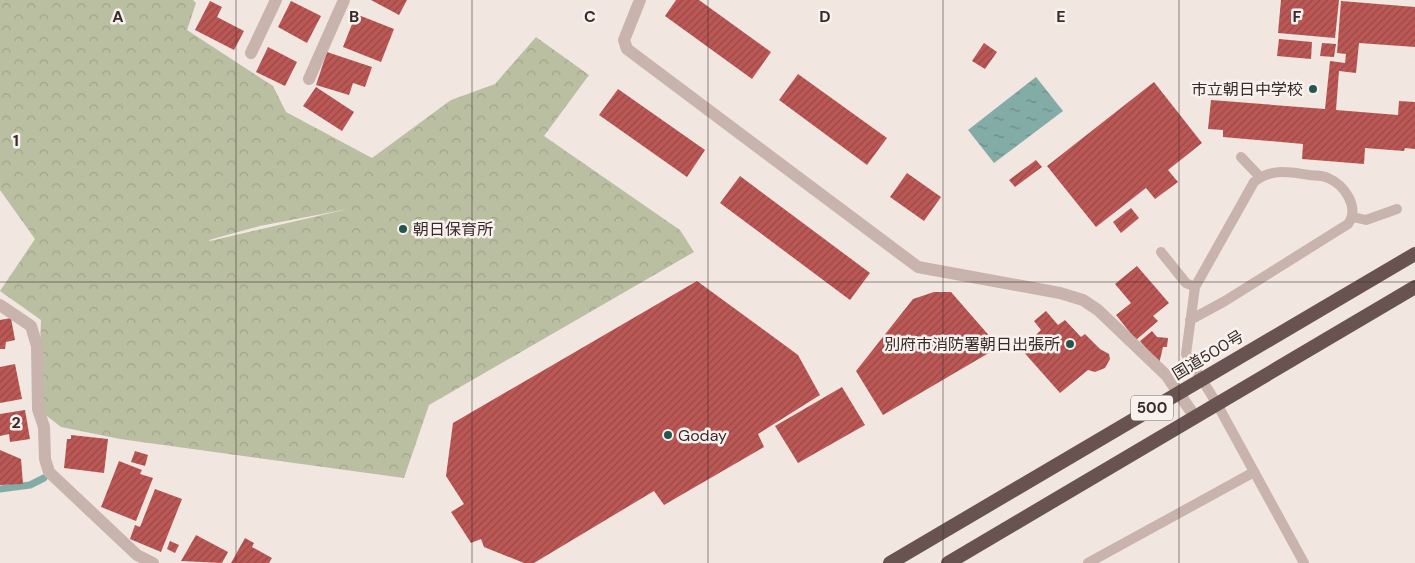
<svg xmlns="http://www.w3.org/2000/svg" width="1415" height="563" font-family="'DM Sans','Noto Sans JP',sans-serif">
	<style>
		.forest { fill: url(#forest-crowns); fill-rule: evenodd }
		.water { fill: url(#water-ripples) }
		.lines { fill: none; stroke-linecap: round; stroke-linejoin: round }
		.stream { stroke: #82aca5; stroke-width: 7 }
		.building { fill: url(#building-hatch) }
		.service { stroke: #c8b4ad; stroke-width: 10 }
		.minor { stroke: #c8b4ad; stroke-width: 12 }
		.trunk { stroke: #685350; stroke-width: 14 }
		.grid { fill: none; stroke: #372c2b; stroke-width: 1; stroke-opacity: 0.55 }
		.poi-dot { fill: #24554e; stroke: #f9f1ed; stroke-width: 2 }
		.labels { text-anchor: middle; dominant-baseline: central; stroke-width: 5; stroke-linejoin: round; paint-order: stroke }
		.shield { fill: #f9f1ed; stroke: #716765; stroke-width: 1 }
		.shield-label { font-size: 15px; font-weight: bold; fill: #372c2b }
		.poi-label { font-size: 16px; fill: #372c2b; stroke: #f9f1ed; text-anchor: end }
		.street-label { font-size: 16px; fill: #372c2b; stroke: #f9f1ed }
		.grid-label { font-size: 16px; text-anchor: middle; font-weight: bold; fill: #372c2b; stroke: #f9f1ed; stroke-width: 5; stroke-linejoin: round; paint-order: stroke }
	</style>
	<defs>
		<pattern id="forest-crowns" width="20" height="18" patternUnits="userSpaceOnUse" patternTransform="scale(1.25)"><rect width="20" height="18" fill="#bbbfa1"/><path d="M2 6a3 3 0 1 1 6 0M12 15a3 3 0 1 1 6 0" fill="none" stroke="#a1a48b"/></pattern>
		<pattern id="water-ripples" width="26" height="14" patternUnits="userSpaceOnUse" patternTransform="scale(1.25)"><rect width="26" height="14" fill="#82aca5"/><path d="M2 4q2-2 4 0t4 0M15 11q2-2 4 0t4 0" fill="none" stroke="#6b8c87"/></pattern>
		<pattern id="building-hatch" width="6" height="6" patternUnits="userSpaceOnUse" patternTransform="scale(1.25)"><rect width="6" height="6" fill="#bb5855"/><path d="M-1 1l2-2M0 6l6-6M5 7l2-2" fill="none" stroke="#994947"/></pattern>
	</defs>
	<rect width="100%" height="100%" fill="#f1e6e0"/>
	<path class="forest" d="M0 0H193L196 3 187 30 273 86 286 112 372 158 451 100 495 84 536 37 589 75 544 136 680 230 694 252 429 405 404 478 120 439 61 427 38 409 41 320 0 291 35 239 0 190ZM348 209 210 241 209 240 260 226Z"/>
	<path class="water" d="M1036 77 1063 111 994 163 968 130Z"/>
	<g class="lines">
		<path class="stream" d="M0 489 30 485 44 478"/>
	</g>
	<g class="building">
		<path d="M371 0H407L399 15Z"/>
		<path d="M676 0H699L771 52 752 79 665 16Z"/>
		<path d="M1281 0H1339L1335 38 1278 33Z"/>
		<path d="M210 1 222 7 217 17 244 31 234 50 195 30Z"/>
		<path d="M291 1 321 16 307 43 278 27Z"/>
		<path d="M1341 1 1415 7V47L1359 43 1356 73 1339 71 1336 110 1398 115 1399 101 1415 102V149L1405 148 1404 151 1365 148 1364 164 1302 159 1303 144 1223 137V130L1208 129 1211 100 1325 109 1330 61 1345 63 1346 54 1337 53Z"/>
		<path d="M356 14 394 29 381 62 343 47Z"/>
		<path d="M1279 39 1312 42 1311 59 1277 56Z"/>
		<path d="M984 43 997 52 985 69 972 61Z"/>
		<path d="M1322 43 1336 44 1334 57 1320 56Z"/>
		<path d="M268 47 297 62 285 86 256 72Z"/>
		<path d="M327 52 372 67 365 87 353 83 349 95 316 85Z"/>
		<path d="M798 74 887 138 867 165 779 100Z"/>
		<path d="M1154 82 1202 143 1168 170 1178 182 1155 199 1146 188 1096 227 1047 166Z"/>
		<path d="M316 87 354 112 342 131 303 106Z"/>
		<path d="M618 89 705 150 687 177 599 115Z"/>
		<path d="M1036 160 1042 167 1015 187 1009 180Z"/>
		<path d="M907 173 941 197 924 221 890 197Z"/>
		<path d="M740 176 870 273 850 300 720 203Z"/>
		<path d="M1131 208 1139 218 1121 233 1113 222Z"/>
		<path d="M1137 266 1169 303 1153 316 1158 321 1136 340 1116 315 1131 303 1115 284Z"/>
		<path d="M697 281 798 355 820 395 758 434 764 447 664 505 654 491 534 563H524L484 547 481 539 471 543 451 512 464 504 446 476 453 423Z"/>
		<path d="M934 292H951L999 347 883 415 856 371 913 299Z"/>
		<path d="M1046 311 1058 325 1065 320 1081 337 1085 334 1100 349 1109 354 1110 359 1105 368 1095 372 1088 370 1060 393 1021 349 1041 330 1034 321Z"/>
		<path d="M11 318 15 340 6 342 5 349H0V320Z"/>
		<path d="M1152 331 1157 337 1168 338 1167 347H1163L1159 364 1140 341Z"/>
		<path d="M15 364 22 399 0 403V367Z"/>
		<path d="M842 387 865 425 798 463 775 426Z"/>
		<path d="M25 410 30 439 10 442 9 434 0 436V414Z"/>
		<path d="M71 435 108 439 104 473 64 468 67 439H71Z"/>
		<path d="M0 450 21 459 23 484 0 485Z"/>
		<path d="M135 451 148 455 145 466 131 462Z"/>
		<path d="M119 461 142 470 140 474 153 478 136 521 101 507Z"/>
		<path d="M155 489 182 499 161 552 130 539 135 525 140 527Z"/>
		<path d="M196 535 228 552 222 563 181 561Z"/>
		<path d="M245 538 254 543 252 547 272 558 269 563H231Z"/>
		<path d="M170 541 179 545 175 553 167 549Z"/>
	</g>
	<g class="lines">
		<g class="service">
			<path d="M1241 157 1260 177"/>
			<path d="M1353 217 1366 220 1397 209"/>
			<path d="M1161 252 1186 283 1195 287"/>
			<path d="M1190 320 1225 301 1348 224C1360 208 1345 185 1328 178 1322 175 1315 176 1309 175 1289 172 1271 168 1254 182L1195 287 1186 354 1217 404 1304 563"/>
			<path d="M1088 563 1254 472"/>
		</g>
		<g class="minor">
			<path d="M640 0 624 40 627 49 918 267 1060 293 1083 300 1098 310 1167 376 1195 417"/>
			<path d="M251 53 276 0"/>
			<path d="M309 79 344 0"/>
			<path d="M0 305 31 326 37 346 38 409 44 427 45 459 49 472 137 555 153 563"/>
		</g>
		<g class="trunk">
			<path d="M890 563 1415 254"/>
			<path d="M948 563 1415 287"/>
		</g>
	</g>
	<path class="grid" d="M236 0V563M472 0V563M708 0V563M943 0V563M1179 0V563M0 282H1415"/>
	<g class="poi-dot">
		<circle cx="1313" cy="89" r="5"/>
		<circle cx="403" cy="229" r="5"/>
		<circle cx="1070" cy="344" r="5"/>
		<circle cx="668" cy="435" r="5"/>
	</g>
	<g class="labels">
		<rect class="shield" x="1131" y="395.5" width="42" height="25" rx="4"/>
		<g class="shield-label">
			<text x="1152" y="408">500</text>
		</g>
		<g class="poi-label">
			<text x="1303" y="89">市立朝日中学校</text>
			<text x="413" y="229" text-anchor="start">朝日保育所</text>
			<text x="1060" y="344">別府市消防署朝日出張所</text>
			<text x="678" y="435" text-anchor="start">Goday</text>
		</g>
		<g class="street-label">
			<text transform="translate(1208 355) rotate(-31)">国道500号</text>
		</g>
	</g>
	<g class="grid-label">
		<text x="118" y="22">A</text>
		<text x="354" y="22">B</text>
		<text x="590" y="22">C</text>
		<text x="825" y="22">D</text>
		<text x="1061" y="22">E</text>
		<text x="1297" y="22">F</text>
		<text x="16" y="146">1</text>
		<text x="16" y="428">2</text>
	</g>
</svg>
